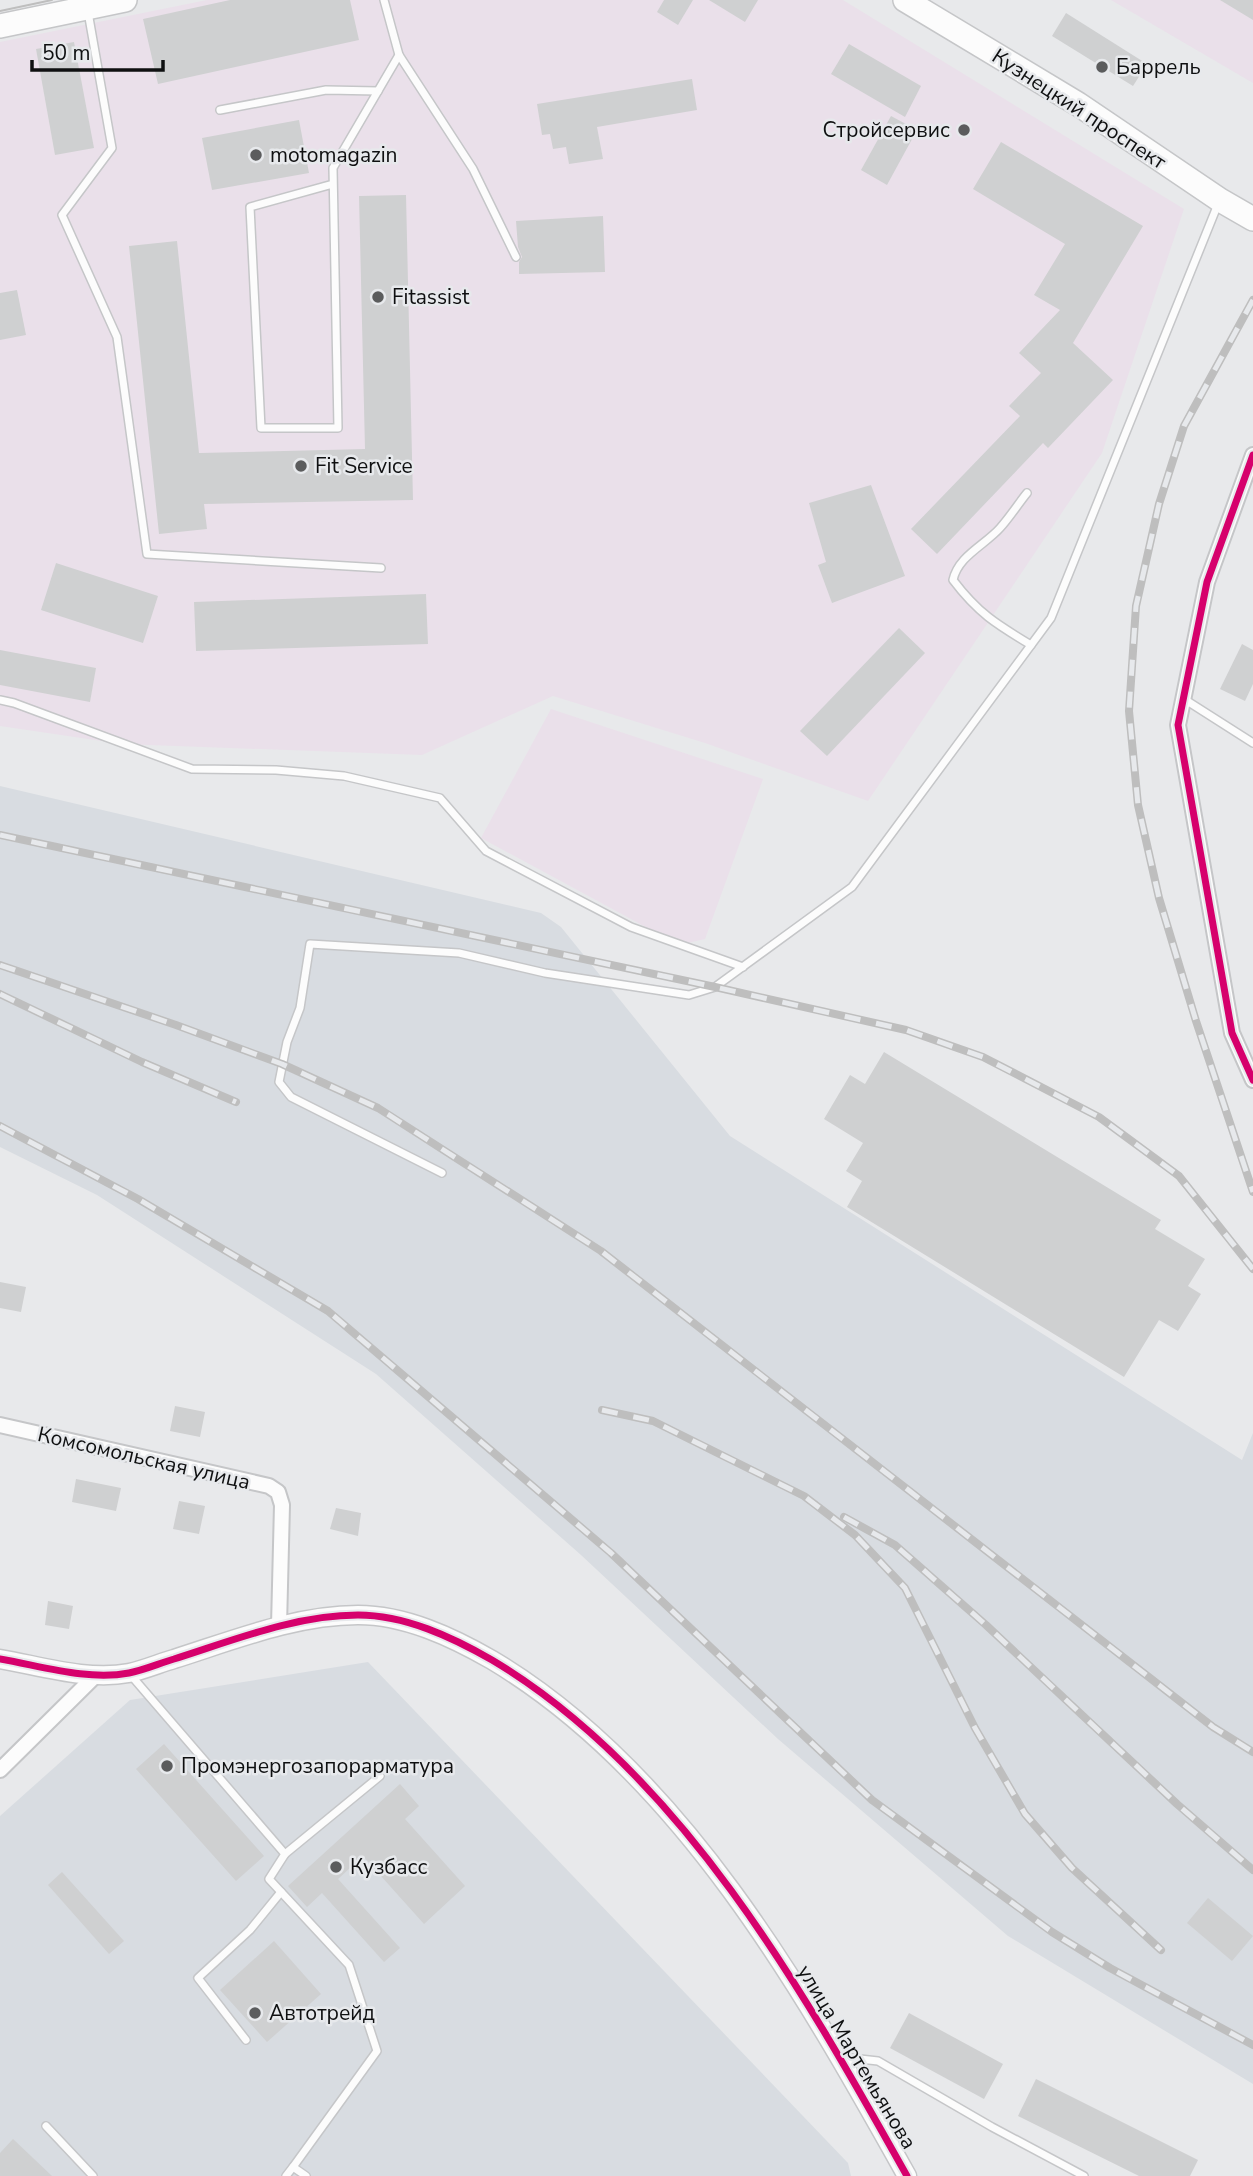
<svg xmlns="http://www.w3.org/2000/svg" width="1253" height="2176" font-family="'Nunito Sans',sans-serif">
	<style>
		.industrial { fill: #eae0ea }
		.built { fill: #d8dce1 }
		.building { fill: #cfd0d1 }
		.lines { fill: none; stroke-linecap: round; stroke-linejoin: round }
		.service-casing { stroke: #c5c6c8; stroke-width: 10 }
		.minor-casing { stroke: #c5c6c8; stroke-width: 18 }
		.tertiary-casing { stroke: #c5c6c8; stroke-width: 21 }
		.primary-casing { stroke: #c5c6c8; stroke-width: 26 }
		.service { stroke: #fcfcfc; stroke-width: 7 }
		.minor { stroke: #fcfcfc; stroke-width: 14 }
		.tertiary { stroke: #fcfcfc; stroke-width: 18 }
		.primary { stroke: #fcfcfc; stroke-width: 23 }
		.tram { stroke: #bebebe; stroke-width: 2 }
		.rail-casing { stroke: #bebebe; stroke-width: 8 }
		.rail { stroke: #e7e9ec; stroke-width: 5; stroke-dasharray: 16; stroke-linecap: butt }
		.cycleway-casing { stroke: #e7e9ec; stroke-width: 11 }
		.cycleway { stroke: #d6006c; stroke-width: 7 }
		.poi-dot { fill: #5b5c5d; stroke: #e7e9ec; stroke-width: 2.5 }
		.labels { text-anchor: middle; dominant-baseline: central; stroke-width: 5; stroke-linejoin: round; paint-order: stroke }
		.poi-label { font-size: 21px; fill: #0f1011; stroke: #e7e9ec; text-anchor: start }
		.street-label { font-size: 21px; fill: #0f1011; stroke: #e7e9ec }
	</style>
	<rect width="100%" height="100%" fill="#e8e9eb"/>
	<g class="industrial">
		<path d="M207 0H843L1184 209 1102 453 868 801 705 743 553 696 422 755 122 744 0 726V42Z"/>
		<path d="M1111 0H1253V83Z"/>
		<path d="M551 709 763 779 705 939 679 945 481 838Z"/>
	</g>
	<g class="built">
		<path d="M0 786 541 913 561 927 730 1136 1242 1460 1253 1433V2084L1008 1936 778 1739 581 1555 376 1374 97 1195 0 1147Z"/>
		<path d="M368 1662 848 2163 851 2176H0V1816L130 1700Z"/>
	</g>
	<g class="building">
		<path d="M230 0H350L359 40 158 84 143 19Z"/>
		<path d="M664 0H693L678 25 657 12Z"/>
		<path d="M709 0H758L745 22Z"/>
		<path d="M1220 0H1253V20Z"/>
		<path d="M1066 13 1147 64 1133 86 1052 36Z"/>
		<path d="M74 42 94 148 55 155 36 49Z"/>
		<path d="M849 44 921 86 905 117 831 74Z"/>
		<path d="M692 79 697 110 597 127 603 159 569 164 566 147 553 149 550 134 542 135 537 104Z"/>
		<path d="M891 116 917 130 887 185 861 170Z"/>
		<path d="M299 120 309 173 212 190 202 138Z"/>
		<path d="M1001 142 1143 226 1073 343 1113 380 1048 448 1043 443 937 554 911 529 1020 416 1009 406 1041 373 1019 353 1060 310 1034 295 1065 244 973 189Z"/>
		<path d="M406 195 413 500 204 504 207 529 159 534 129 246 177 241 199 453 365 449 359 196Z"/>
		<path d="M603 216 605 272 519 274V262L522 257 518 247 516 221Z"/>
		<path d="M17 290 26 335 0 340V293Z"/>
		<path d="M871 485 905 576 832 603 818 565 826 562 809 503Z"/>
		<path d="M56 563 158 596 143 643 41 610Z"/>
		<path d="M426 594 428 644 196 651 194 602Z"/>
		<path d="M899 628 925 653 827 756 800 731Z"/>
		<path d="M1242 644 1253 650V684L1245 701 1220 689Z"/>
		<path d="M0 650 96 668 90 702 0 685Z"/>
		<path d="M884 1052 1161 1220 1155 1229 1205 1259 1188 1286 1201 1294 1178 1331 1159 1320 1124 1377 847 1207 862 1181 846 1171 863 1143 824 1119 850 1075 865 1084Z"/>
		<path d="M0 1282 26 1287 21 1312 0 1308Z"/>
		<path d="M175 1406 205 1412 200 1437 170 1431Z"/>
		<path d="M76 1479 121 1488 116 1511 72 1502Z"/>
		<path d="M179 1501 205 1506 199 1534 173 1529Z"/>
		<path d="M336 1508 361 1513 358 1536 330 1529Z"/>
		<path d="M48 1601 73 1606 69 1629 45 1625Z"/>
		<path d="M164 1744 264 1856 236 1881 136 1769Z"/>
		<path d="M400 1784 419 1806 405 1819 465 1886 424 1924 363 1856 338 1879 400 1948 384 1962 322 1893 307 1907 288 1886Z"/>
		<path d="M62 1872 124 1941 109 1954 48 1885Z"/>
		<path d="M1208 1898 1253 1936 1232 1961 1187 1923Z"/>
		<path d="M274 1941 321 1994 267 2042 220 1990Z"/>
		<path d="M909 2013 1003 2064 984 2099 890 2048Z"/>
		<path d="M1036 2079 1198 2160 1190 2176H1139L1018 2116Z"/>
		<path d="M13 2139 52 2176H0V2153Z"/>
	</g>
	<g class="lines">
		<defs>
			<g id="service">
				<path d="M384 0 399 55 473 169 516 257"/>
				<path d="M88 12 112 148 62 215 117 337 147 554 381 568"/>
				<path d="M220 110 326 90 378 91"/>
				<path d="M333 184 250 207 261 428H338L333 168 399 55"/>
				<path d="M1027 493C1018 504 1010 517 1000 528 985 545 958 556 953 580 978 613 996 624 1031 645"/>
				<path d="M1184 699 1253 743"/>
				<path d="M0 700 14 703 192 769 276 770 344 776 440 798 486 851 631 927 743 967"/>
				<path d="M442 1173 291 1097 279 1082 287 1042 300 1008 310 944 459 953 545 973 689 995 715 987 852 887 1051 618 1218 204"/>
				<path d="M129 1673 285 1854 269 1879 349 1965 377 2051 293 2167 306 2176"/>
				<path d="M285 1854 380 1776"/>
				<path d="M246 2040 198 1978 250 1930 281 1892"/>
				<path d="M842 2057 878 2061 992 2127 1084 2176"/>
				<path d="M46 2126 93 2176"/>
				<path d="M286 2176 293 2167"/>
			</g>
			<g id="minor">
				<path d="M1253 455 1207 582 1178 725 1232 1033 1253 1080"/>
				<path d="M0 1425 269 1486 278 1492 282 1505 279 1626"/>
				<path d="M0 1770 96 1675"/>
			</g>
			<path id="tertiary" d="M0 1659C41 1666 88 1681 129 1673 144 1670 160 1663 174 1659 234 1640 296 1615 358 1615 405 1615 452 1637 492 1660 680 1772 803 1990 907 2176"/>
			<g id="primary">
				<path d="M905 0 1078 104 1220 200 1253 219"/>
				<path d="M0 26 125 0"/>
			</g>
		</defs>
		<use href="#service" class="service-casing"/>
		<use href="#minor" class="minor-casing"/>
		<use href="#tertiary" class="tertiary-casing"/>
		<use href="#primary" class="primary-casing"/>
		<use href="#service" class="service"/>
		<use href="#minor" class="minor"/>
		<use href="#tertiary" class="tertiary"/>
		<use href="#primary" class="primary"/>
		<path class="tram" d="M0 11 52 0"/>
		<defs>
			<g id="rail">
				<path d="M1253 300 1184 426 1159 504 1136 606 1129 711 1138 805 1159 898 1196 1021 1253 1192"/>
				<path d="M0 835 715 987 906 1030 983 1057 1099 1117 1179 1176 1253 1269"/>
				<path d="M0 965 176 1025 282 1064 378 1108 601 1251 1213 1727 1253 1752"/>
				<path d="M0 994 142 1062 236 1102"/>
				<path d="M0 1126 138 1199 328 1311 611 1553 872 1800 1052 1932 1110 1968 1253 2045"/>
				<path d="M602 1410 653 1421 804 1496 855 1535 905 1588 975 1728 1025 1814 1072 1868 1161 1950"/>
				<path d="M844 1517 895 1545 986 1625 1177 1804 1253 1870"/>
			</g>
		</defs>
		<use href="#rail" class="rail-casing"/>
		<use href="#rail" class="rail"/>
		<defs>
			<g id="cycleway">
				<path d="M1253 455 1207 582 1178 725 1232 1033 1253 1080"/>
				<path d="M0 1659C41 1666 88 1681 129 1673 144 1670 160 1663 174 1659 234 1640 296 1615 358 1615 405 1615 452 1637 492 1660 680 1772 803 1990 907 2176"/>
			</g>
		</defs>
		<use href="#cycleway" class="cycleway-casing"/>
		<use href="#cycleway" class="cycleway"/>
	</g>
	<g class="poi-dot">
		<circle cx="1102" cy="67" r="7"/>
		<circle cx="964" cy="130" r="7"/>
		<circle cx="256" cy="155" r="7"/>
		<circle cx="378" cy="297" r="7"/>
		<circle cx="301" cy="466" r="7"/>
		<circle cx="167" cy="1766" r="7"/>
		<circle cx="336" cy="1867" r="7"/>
		<circle cx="255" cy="2013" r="7"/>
	</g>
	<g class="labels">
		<g class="poi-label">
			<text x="1116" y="67">Баррель</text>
			<text x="950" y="130" text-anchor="end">Стройсервис</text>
			<text x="270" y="155">motomagazin</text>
			<text x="392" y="297">Fitassist</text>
			<text x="315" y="466">Fit Service</text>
			<text x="181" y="1766">Промэнергозапорарматура</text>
			<text x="350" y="1867">Кузбасс</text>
			<text x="269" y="2013">Автотрейд</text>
		</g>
		<g class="street-label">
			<text transform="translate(1079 109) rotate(33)">Кузнецкий проспект</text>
			<text transform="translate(144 1458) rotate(13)">Комсомольская улица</text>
			<text transform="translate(857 2057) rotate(59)">улица Мартемьянова</text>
		</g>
	</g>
	<path d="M32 60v10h131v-10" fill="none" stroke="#0f1011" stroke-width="3.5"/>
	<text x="42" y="60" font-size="21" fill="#0f1011" stroke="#e7e9ec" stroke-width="5" paint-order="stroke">50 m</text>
</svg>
